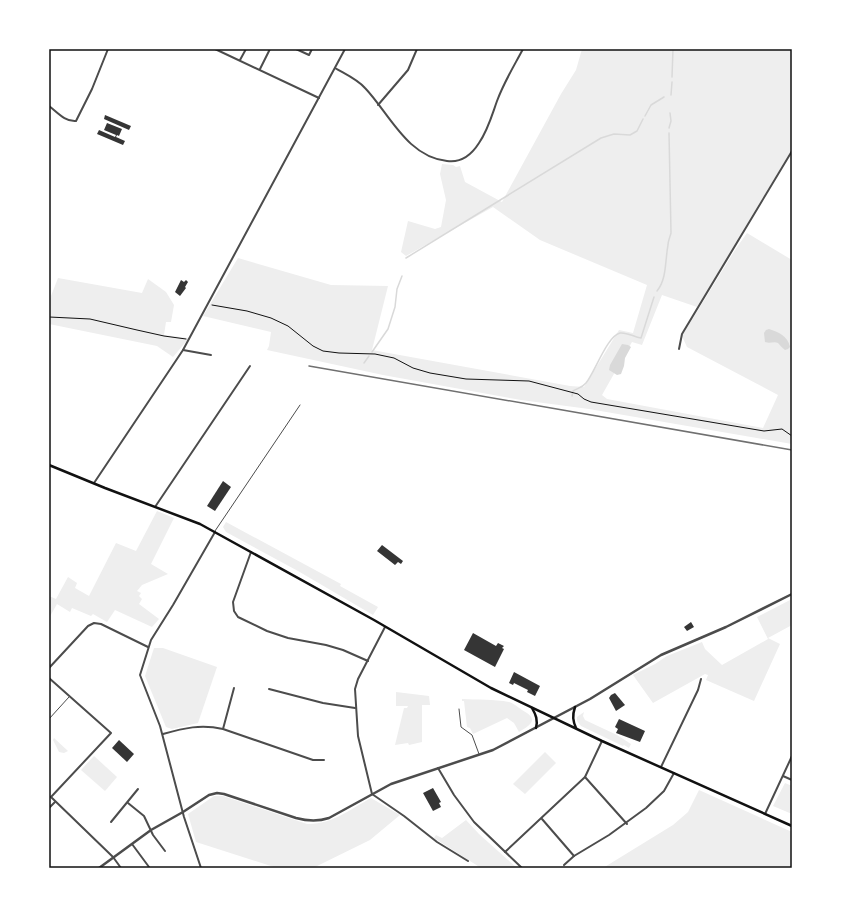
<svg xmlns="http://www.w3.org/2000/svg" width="841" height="917" font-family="'Fira Sans Condensed',sans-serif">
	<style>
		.green { fill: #eee }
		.water { fill: #d9d9d9 }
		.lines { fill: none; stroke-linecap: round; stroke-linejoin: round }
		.stream { stroke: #d9d9d9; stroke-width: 1.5 }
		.building { fill: #353535 }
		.path { stroke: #111; stroke-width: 1 }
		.service { stroke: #4c4c4c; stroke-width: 1 }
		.minor { stroke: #4c4c4c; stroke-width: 2 }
		.tertiary { stroke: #4c4c4c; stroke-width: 2.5 }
		.secondary { stroke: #111; stroke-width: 2.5 }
		.rail { stroke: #707070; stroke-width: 1.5 }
		.neatline { fill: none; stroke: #111; stroke-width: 1.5 }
	</style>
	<rect width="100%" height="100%" fill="#fff"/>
	<g class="green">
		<path d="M582 49H792V149L697 307 662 295 642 345 632 342 602 395 607 399 763 428 778 395 687 347 682 336 735 250 747 233 792 260V444L589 409 521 400 383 375 267 350 269 346 271 332 203 316 238 258 331 285 388 286 372 350 570 386 584 387 619 330 633 333 647 285 540 240 493 207 406 256 401 252 408 221 435 229 441 227 446 200 440 174 442 164 453 165 456 167 460 166 465 182 502 202 561 94 576 70Z"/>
		<path d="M58 278 142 293 148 279 166 292 174 305 171 322H166L164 335 189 338 173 357 157 346 49 324V301Z"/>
		<path d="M157 511 174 518 151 564 168 574 142 585 137 591 141 593 139 596 142 599 139 604 159 619 152 627 115 610 107 622 93 614 91 616 72 608 70 612 57 604 49 618V596L56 599 68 577 77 583 75 588 89 596 116 543 136 551Z"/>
		<path d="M226 522 341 584 340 586 378 607 373 615 298 571 226 532 223 527Z"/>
		<path d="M792 599V625L768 638 780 644 754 701 706 680 708 675 705 674 653 703 633 675 655 664 667 656 702 642 705 649 722 665 768 639 757 617Z"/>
		<path d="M154 648H163L217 667 198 723 172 729 166 727 145 676Z"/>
		<path d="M396 692 429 696 430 705H422V742L409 745 408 743 395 745 404 708H407L408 706H396Z"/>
		<path d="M462 699C477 700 494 699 509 702 513 703 518 707 522 710 539 719 532 724 519 732L514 723 507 718 473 734 470 728 467 727 464 701H462Z"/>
		<path d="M584 712 583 716 585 720 617 735 631 744 629 748 624 745 623 746 581 726 577 721V717Z"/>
		<path d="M54 738 68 751 64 753 59 752 53 740Z"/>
		<path d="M545 752 556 763 525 794 513 784Z"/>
		<path d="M94 756 117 777 105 791 81 770Z"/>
		<path d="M785 783 792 786 790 793 792 794V814L773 806Z"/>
		<path d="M699 790 792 832V868H603L673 825 688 812Z"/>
		<path d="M214 796H223L307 824C331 825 351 809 371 798L400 815 370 840 313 868H277L196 842 188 814Z"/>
		<path d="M466 820 479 834 517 868H481L434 838 436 835 442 838Z"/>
	</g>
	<g class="water">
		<path d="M769 329C778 332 788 336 790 347L788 349 785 350C782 348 780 345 778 343 774 341 770 344 765 342L764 333 766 330Z"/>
		<path d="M622 344 628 345 631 347 625 358 624 366 621 374 617 375 609 370 610 365Z"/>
	</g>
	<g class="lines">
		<g class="stream">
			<path d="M672 77 673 49"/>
			<path d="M671 95 672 82"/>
			<path d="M645 116 651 105 664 97"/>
			<path d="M669 128 671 121 670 113"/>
			<path d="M406 258 601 138 614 134 630 135 637 131 643 119"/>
			<path d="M657 291C667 279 665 260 668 245 668 241 670 237 671 233L669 133"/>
			<path d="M372 352 388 329 395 307 397 289 402 276"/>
			<path d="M364 363 369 356"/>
			<path d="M572 396 573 391C578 388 582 388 586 383 595 372 607 336 620 333 627 332 634 337 641 338L654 297"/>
		</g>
	</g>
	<g class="building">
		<path d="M105 115 131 126 129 130 104 119Z"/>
		<path d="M107 123 122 129 119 136 117 135 116 137 125 141 123 145 97 134 99 130 115 137 116 135 104 130Z"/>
		<path d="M181 280 184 282 186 280 188 282 185 287 186 288 180 296 175 292Z"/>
		<path d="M223 481 231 487 215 511 207 506Z"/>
		<path d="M382 545 403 561 401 564 398 562 395 565 377 551Z"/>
		<path d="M691 622 694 627 687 631 684 627Z"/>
		<path d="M473 633 496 646 498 643 504 646 502 648 504 649 495 667 464 650Z"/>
		<path d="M514 672 540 686 535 696 527 692 528 690 514 683 513 685 509 683Z"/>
		<path d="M615 693 625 705 616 711 609 698 611 695Z"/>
		<path d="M619 719 645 731 640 742 616 733 618 729 615 727Z"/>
		<path d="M119 740 134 754 127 762 112 748Z"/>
		<path d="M433 788 441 802 439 803 441 807 433 811 423 793Z"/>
	</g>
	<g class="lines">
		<g class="path">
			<path d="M212 305 247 311 271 318 288 326 313 346 323 351 339 353 375 354 394 358 413 368 430 373 466 379 529 381 578 394 584 399 591 402 764 431 782 429 792 436"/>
			<path d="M49 317 90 319 137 330 164 336 186 339"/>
		</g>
		<g class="service">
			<path d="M215 531 300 405"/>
			<path d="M459 709 461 727 472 735 479 754"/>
			<path d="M49 719 69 697"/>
		</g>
		<g class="minor">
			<path d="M215 49 319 98"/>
			<path d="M296 49 309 55 312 49"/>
			<path d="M240 60 246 49"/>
			<path d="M335 68C345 74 357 79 365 88 389 113 407 157 447 161 461 163 472 154 479 143 488 130 492 115 497 101 504 82 514 66 523 49"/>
			<path d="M260 69 270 49"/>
			<path d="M378 105 408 70 417 49"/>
			<path d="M49 106C57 112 65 122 76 121L92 89 108 49"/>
			<path d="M679 349 682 334 792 151"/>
			<path d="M183 350 211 355"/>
			<path d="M94 483 183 350 345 49"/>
			<path d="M155 507 250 366"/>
			<path d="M251 552 233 602 234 611 238 617 267 631 288 638 326 645 343 650 368 661"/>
			<path d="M385 627 358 679 355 689 358 736 372 794 404 816 437 842 468 861"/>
			<path d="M49 668 88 626 94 623 101 624 148 647"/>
			<path d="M49 678 111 733 51 797 113 857 121 868"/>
			<path d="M269 689 323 703 355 708"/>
			<path d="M223 729 234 688"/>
			<path d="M163 734C184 728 201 724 223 729L313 760H324"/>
			<path d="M661 767 698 690 701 679"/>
			<path d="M438 768 454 795 474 822 522 868"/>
			<path d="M783 776 792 780"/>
			<path d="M585 777 627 824"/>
			<path d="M128 803 144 816 153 835 165 851"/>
			<path d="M49 808 55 802"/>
			<path d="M765 814 792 756"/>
			<path d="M542 819 574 856"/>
			<path d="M111 822 138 789"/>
			<path d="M132 844 149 867"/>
			<path d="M505 852 585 777 602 741"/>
			<path d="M564 865 574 856 609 835 646 808 664 791 674 773"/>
			<path d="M201 868 184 817 160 726 140 675 151 640 173 605 215 532"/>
		</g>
		<path class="tertiary" d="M99 868 151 830 183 812 209 795 217 793 224 794 296 818C307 821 317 822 329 818L391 784 493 750 590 699 661 655 726 627 792 594"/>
		<g class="secondary">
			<path d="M49 465 105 488 200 524 374 620 491 688 602 741 792 826"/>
			<path d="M575 707C572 716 573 721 576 728"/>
			<path d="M532 708C536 715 538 720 536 728"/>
		</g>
		<path class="rail" d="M309 366 792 450"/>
	</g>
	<rect width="841" height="917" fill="none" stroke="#ffffff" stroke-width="100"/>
	<rect x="50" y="50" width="741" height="817" class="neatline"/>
</svg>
